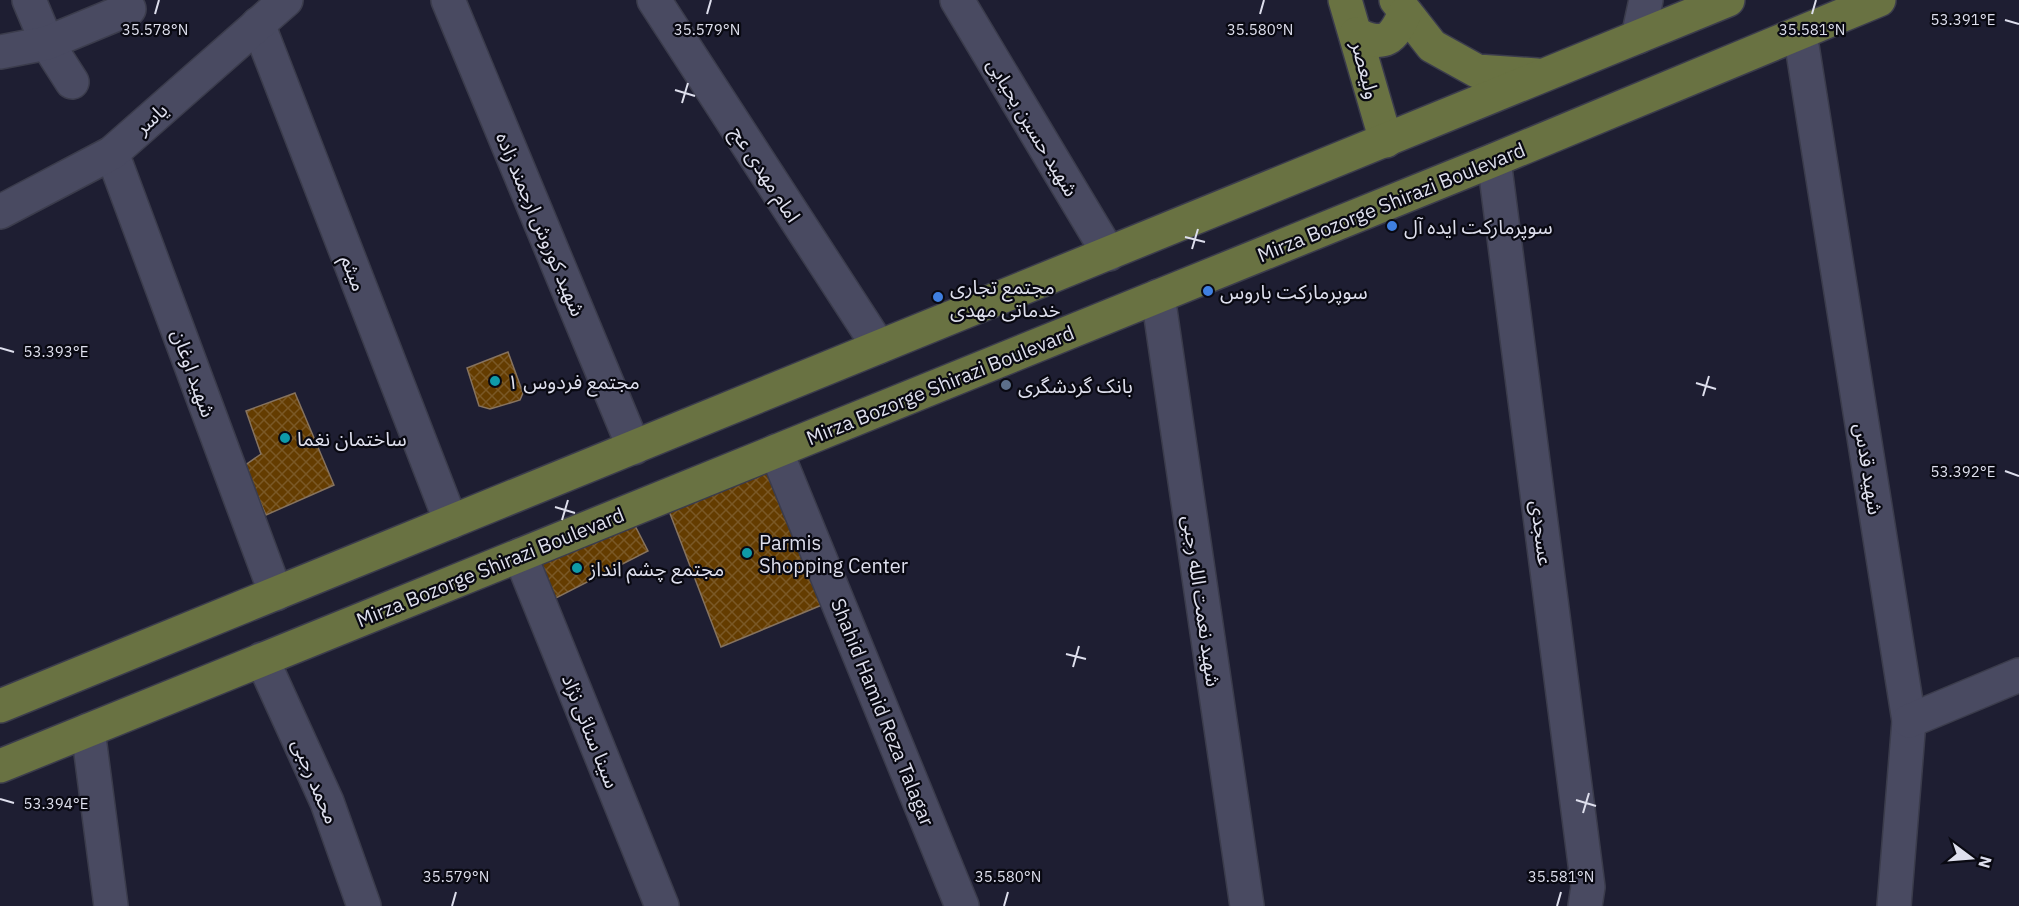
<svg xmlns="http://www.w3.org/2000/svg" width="2019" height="906" font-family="'IBM Plex Sans','Noto Sans Arabic',sans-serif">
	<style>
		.building { fill: url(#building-cross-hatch); stroke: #86735f; stroke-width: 1.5 }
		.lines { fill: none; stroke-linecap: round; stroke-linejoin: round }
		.minor-casing { stroke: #3b3c4c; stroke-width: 36 }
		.major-casing { stroke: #3b3c4c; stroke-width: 36 }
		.minor { stroke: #494a61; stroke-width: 33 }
		.major { stroke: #697242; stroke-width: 33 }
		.ticks { fill: none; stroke: #dedfed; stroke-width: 2 }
		.shop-dot { fill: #3f7fe0; stroke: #090912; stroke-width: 2 }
		.culture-dot { fill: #0f9aa8; stroke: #090912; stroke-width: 2 }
		.service-dot { fill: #5c6f8a; stroke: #090912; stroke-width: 2 }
		.labels { text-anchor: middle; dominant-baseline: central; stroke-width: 4.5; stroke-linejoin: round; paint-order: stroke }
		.street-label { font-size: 20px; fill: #dedfed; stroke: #090912 }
		.poi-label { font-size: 20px; fill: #dedfed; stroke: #090912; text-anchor: start }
		.ticks-label { font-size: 15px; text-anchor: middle; fill: #dedfed; stroke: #090912; stroke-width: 4.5; stroke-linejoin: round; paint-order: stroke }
	</style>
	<defs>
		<pattern id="building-cross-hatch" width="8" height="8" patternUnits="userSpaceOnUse" patternTransform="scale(1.5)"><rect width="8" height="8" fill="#643c00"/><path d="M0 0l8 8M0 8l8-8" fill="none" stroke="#7a5826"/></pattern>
	</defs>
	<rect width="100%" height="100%" fill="#1e1e32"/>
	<g class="building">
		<path d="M508 352 523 393 520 400 490 409 479 406 467 368Z"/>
		<path d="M295 393 334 485 266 515 244 466 261 454 246 411Z"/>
		<path d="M773 460 829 602 721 647 666 503Z"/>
		<path d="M630 516 648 551 552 600 533 554Z"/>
	</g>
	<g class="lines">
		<defs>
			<g id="minor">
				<path d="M29 0 47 43 72 82"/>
				<path d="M448 0 634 448"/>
				<path d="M654 0 879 347"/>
				<path d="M957 0 1109 254"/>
				<path d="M258 24 451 522"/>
				<path d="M1800 33 1909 721 1894 906"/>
				<path d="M1638 37 1646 0"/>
				<path d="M0 52 47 43 129 9"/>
				<path d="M112 153 276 594"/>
				<path d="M1494 160 1588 887 1585 906"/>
				<path d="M0 212 112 153 286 0"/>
				<path d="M1158 296 1247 906"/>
				<path d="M776 451 962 906"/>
				<path d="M520 555 662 906"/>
				<path d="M262 659 327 802 364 906"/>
				<path d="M1909 721 2019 675"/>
				<path d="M88 730 111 906"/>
			</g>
			<g id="major">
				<path d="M1345 0 1386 141"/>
				<path d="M1396 0 1432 46 1477 71 1537 75"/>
				<path d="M1356 34C1385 48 1393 39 1405 13"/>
				<path d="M0 706 1728 0"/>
				<path d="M0 766 1494 160 1879 0"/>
			</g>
		</defs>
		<use href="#minor" class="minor-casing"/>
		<use href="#major" class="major-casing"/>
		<use href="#minor" class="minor"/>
		<use href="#major" class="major"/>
	</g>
	<path class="ticks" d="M155 14 159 0M707 14 711 0M1260 14 1264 0M1812 14 1816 0M2005 20 2019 24M675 90 695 96M682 103 688 83M1185 237 1205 242M1192 249 1198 229M0 348 14 352M1696 383 1716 389M1703 396 1709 376M2005 471 2019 476M555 507 575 513M562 520 568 500M1066 654 1086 659M1073 667 1079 646M0 799 14 803M1576 800 1596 806M1583 813 1589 793M452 906 456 892M1004 906 1008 892M1557 906 1561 892"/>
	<g class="shop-dot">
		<circle cx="1392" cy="226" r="6"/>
		<circle cx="1208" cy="291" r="6"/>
		<circle cx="938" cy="297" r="6"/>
	</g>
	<g class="culture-dot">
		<circle cx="495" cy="381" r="6"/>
		<circle cx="285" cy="438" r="6"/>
		<circle cx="747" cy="553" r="6"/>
		<circle cx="577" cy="568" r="6"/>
	</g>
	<circle class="service-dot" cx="1006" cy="385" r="6"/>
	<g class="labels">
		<g class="street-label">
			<text transform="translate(1366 70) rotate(75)">ولیعصر</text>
			<text transform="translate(151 118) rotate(-42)">یاسر</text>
			<text transform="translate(1033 127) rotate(59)">شهید حسین یحیایی</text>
			<text transform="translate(766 174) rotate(57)">امام مهدی عج</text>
			<text transform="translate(1391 202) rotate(-22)">Mirza Bozorge Shirazi Boulevard</text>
			<text transform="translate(541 224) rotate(67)">شهید کوروش ارجمند زاده</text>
			<text transform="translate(354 273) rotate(69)">میثم</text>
			<text transform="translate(194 373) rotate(70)">شهید اوغان</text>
			<text transform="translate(940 385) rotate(-22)">Mirza Bozorge Shirazi Boulevard</text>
			<text transform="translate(1869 469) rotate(81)">شهید قدس</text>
			<text transform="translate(1542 533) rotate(83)">عسجدی</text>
			<text transform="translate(490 567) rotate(-22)">Mirza Bozorge Shirazi Boulevard</text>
			<text transform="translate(1202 601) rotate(82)">شهید نعمت الله رجبی</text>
			<text transform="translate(883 712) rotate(68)">Shahid Hamid Reza Talagar</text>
			<text transform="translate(591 731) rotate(68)">سینا سنائی نژاد</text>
			<text transform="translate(316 781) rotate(67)">محمد رجبی</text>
		</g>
		<g class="poi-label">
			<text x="1404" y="226">سوپرمارکت ایده آل</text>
			<text x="950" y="286">مجتمع تجاری<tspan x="950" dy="23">خدماتی مهدی</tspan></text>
			<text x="1220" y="291">سوپرمارکت باروس</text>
			<text x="507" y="381">مجتمع فردوس ۱</text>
			<text x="1018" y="385">بانک گردشگری</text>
			<text x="297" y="438">ساختمان نغما</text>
			<text x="759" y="542">Parmis<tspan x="759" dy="23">Shopping Center</tspan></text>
			<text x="589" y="568">مجتمع چشم انداز</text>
		</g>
	</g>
	<g class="ticks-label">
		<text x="1963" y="25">53.391°E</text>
		<text x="155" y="35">35.578°N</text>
		<text x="707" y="35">35.579°N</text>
		<text x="1260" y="35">35.580°N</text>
		<text x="1812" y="35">35.581°N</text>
		<text x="56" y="357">53.393°E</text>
		<text x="1963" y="477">53.392°E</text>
		<text x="56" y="809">53.394°E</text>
		<text x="456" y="882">35.579°N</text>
		<text x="1008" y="882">35.580°N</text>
		<text x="1561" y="882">35.581°N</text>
	</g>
	<g transform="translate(1971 858) rotate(106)" stroke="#090912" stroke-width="4.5" paint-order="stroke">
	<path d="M0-4.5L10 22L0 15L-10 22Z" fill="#dedfed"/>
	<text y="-9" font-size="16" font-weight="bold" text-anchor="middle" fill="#dedfed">N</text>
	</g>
</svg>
